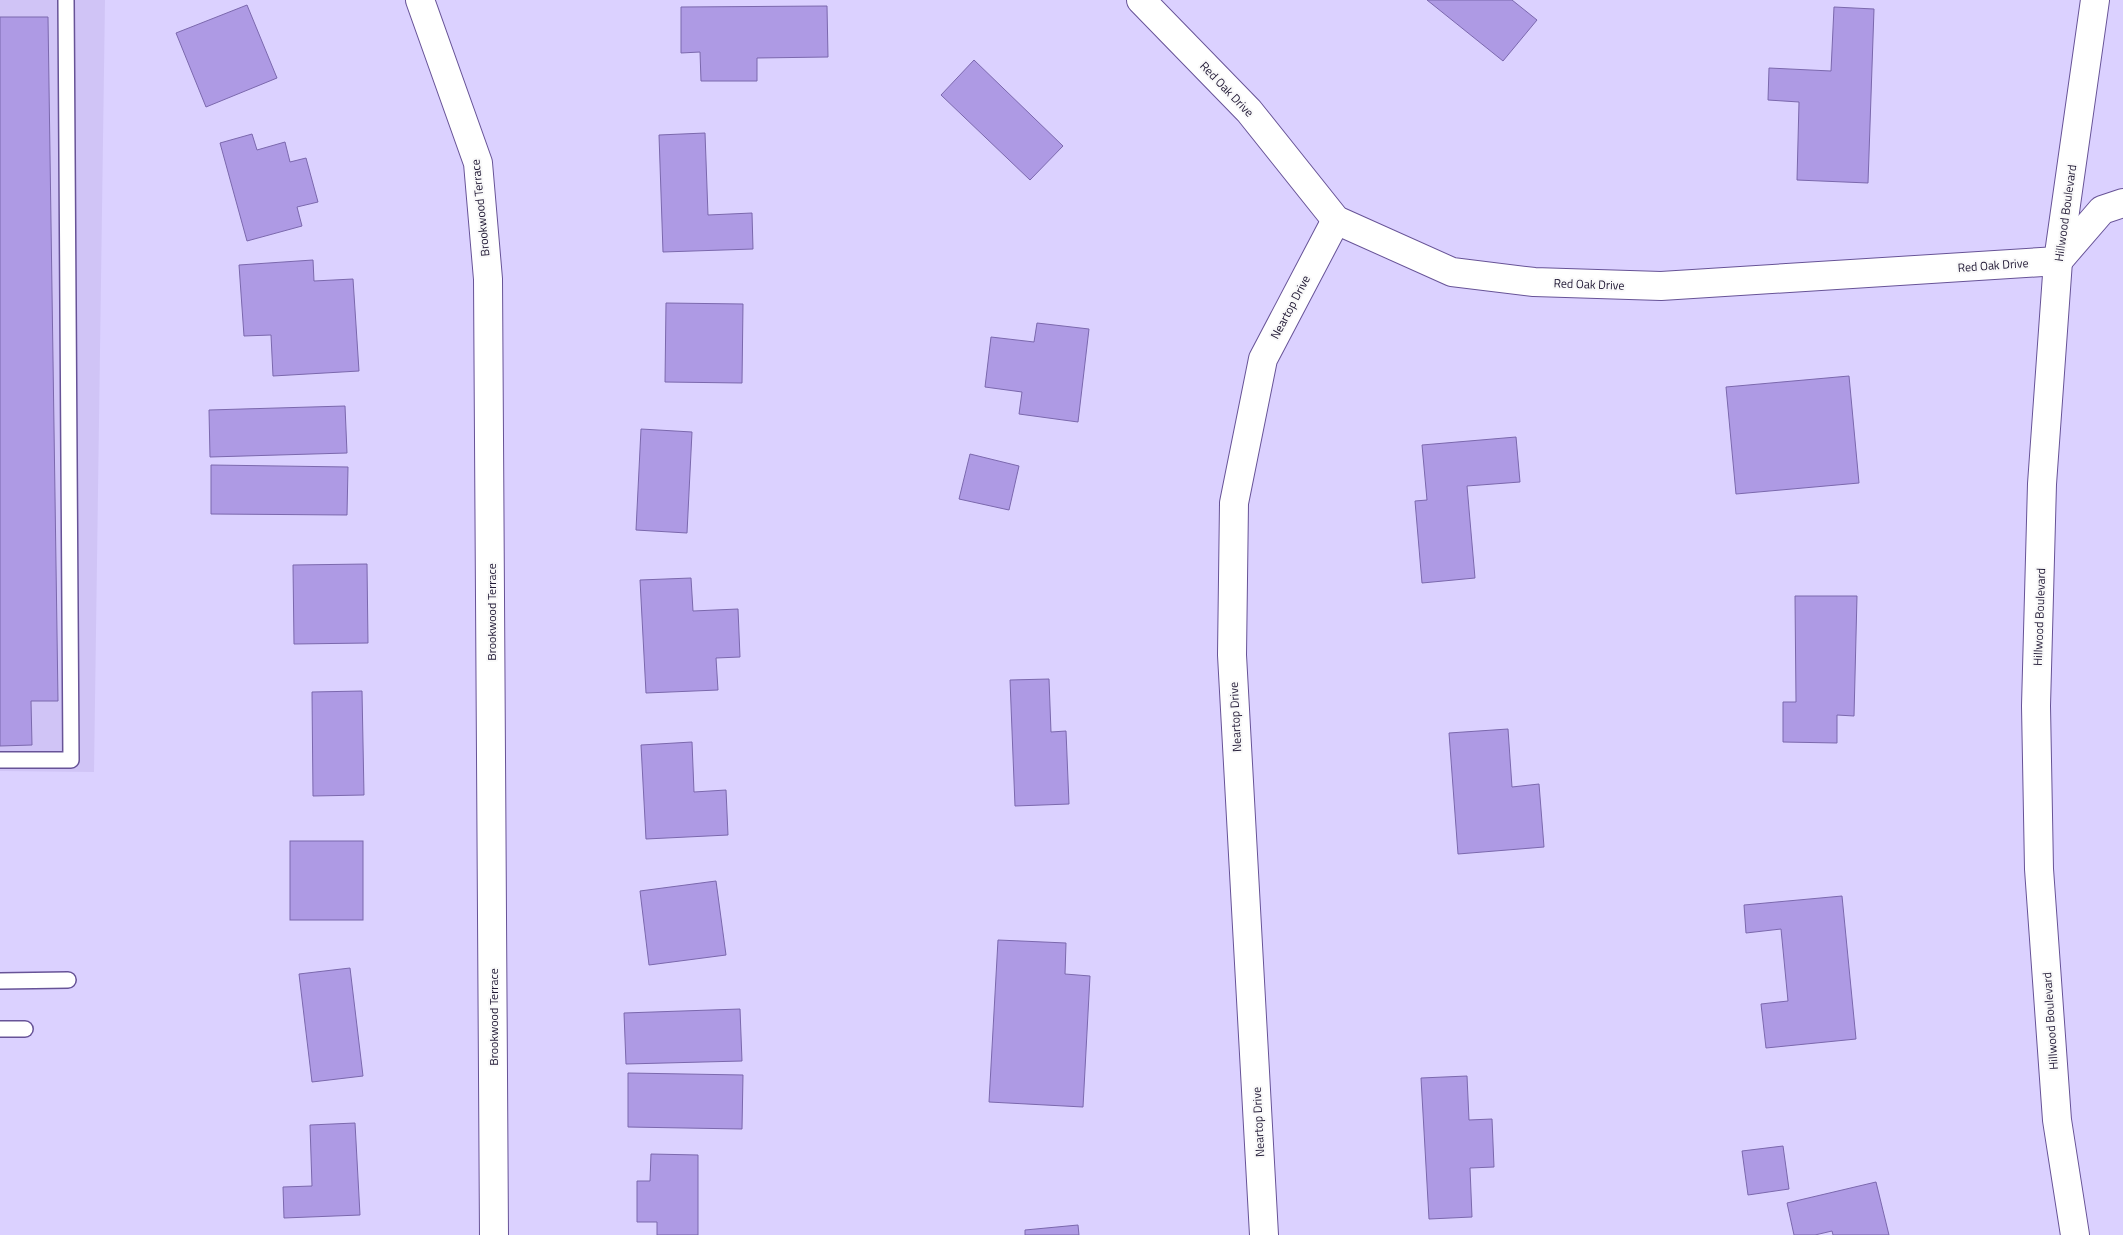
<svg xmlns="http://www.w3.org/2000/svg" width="2123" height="1235" font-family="'Titillium Web',sans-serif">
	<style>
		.built { fill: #d0c4f6 }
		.building { fill: #ae9ae4; stroke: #7b68ad }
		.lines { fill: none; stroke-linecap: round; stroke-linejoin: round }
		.service-casing { stroke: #675397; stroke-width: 18 }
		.minor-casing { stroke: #675397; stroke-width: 30 }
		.tertiary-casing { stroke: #675397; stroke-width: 30 }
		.service { stroke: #fff; stroke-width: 15 }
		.minor { stroke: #fff; stroke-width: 28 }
		.tertiary { stroke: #fff; stroke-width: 28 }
		.labels { text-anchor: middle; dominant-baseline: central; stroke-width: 4; stroke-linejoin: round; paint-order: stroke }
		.street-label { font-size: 12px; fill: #1f1733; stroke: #f9f9f9 }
	</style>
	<rect width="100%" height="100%" fill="#dbd1ff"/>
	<path class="built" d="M0 0H105L94 772 0 771Z"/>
	<g class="building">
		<path d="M1427 0H1512L1537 20 1503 61Z"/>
		<path d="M247 5 277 78 206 107 176 33Z"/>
		<path d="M827 6 828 57 757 58V81H701L700 52 681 53V7Z"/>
		<path d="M1834 7 1874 9 1868 183 1797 180 1799 102 1768 100 1769 68 1831 71Z"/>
		<path d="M0 17H48L58 701H31L32 745 0 746Z"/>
		<path d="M974 60 1063 146 1030 180 941 95Z"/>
		<path d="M705 133 708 215 752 213 753 249 663 252 659 135Z"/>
		<path d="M252 134 257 150 285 142 290 162 306 158 318 202 297 207 302 226 247 241 220 143Z"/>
		<path d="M313 260 314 281 353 279 359 371 273 376 271 335 244 336 239 265Z"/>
		<path d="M666 303 743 304 742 383 665 382Z"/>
		<path d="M1037 323 1089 329 1078 422 1019 414 1022 392 985 387 991 337 1034 342Z"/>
		<path d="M1849 376 1859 483 1736 494 1726 387Z"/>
		<path d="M345 406 347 453 210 457 209 410Z"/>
		<path d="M641 429 692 432 687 533 636 530Z"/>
		<path d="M1516 437 1520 482 1467 486 1475 578 1422 583 1415 501 1427 500 1422 445Z"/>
		<path d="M970 454 1019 466 1009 510 959 499Z"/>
		<path d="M211 465 348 467 347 515 211 514Z"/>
		<path d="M367 564 368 643 294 644 293 565Z"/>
		<path d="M691 578 693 611 738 609 740 657 716 658 718 690 646 693 640 580Z"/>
		<path d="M1795 596H1857L1854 716 1837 715V743L1783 742V702H1796Z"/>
		<path d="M1049 679 1051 732 1066 731 1069 804 1015 806 1010 680Z"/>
		<path d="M362 691 364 795 313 796 312 692Z"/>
		<path d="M1508 729 1512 787 1539 784 1544 847 1458 854 1449 733Z"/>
		<path d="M692 742 694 792 726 790 728 835 646 839 641 745Z"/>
		<rect x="290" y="841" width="73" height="79"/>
		<path d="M716 881 726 955 649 965 640 891Z"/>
		<path d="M1842 896 1856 1039 1766 1048 1761 1004 1788 1001 1781 929 1746 933 1744 905Z"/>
		<path d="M998 940 1066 943 1065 974 1090 976 1083 1107 989 1102Z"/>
		<path d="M350 968 363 1076 312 1082 299 974Z"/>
		<path d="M740 1009 742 1061 626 1064 624 1013Z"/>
		<path d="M628 1073 743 1075 742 1129 628 1127Z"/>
		<path d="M1467 1076 1469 1120 1492 1119 1494 1167 1470 1168 1472 1217 1429 1219 1421 1078Z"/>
		<path d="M355 1123 360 1215 284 1218 283 1187 312 1186 310 1125Z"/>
		<path d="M1783 1146 1789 1189 1748 1195 1742 1151Z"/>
		<path d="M651 1154 698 1155V1235H657V1222H637V1181H650Z"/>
		<path d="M1876 1182 1889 1235H1833L1832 1231 1815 1235H1794L1787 1203Z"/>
		<path d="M1078 1225 1079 1235H1025V1230Z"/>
	</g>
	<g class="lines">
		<defs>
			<g id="service">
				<path d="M0 760H71L66 0"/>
				<path d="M0 981 68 980"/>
				<path d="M0 1029H25"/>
			</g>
			<g id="minor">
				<path d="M420 0 478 163 488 279 494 1235"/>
				<path d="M1141 0 1249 111 1336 220 1452 272 1534 282 1661 286 2058 261 2102 210 2123 203"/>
				<path d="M1264 1235 1232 655 1234 503 1263 359 1336 220"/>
			</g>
			<path id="tertiary" d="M2075 1235 2057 1120 2039 869 2036 706 2042 484 2058 261 2095 0"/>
		</defs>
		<use href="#service" class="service-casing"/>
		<use href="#minor" class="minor-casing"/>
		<use href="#tertiary" class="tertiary-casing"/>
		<use href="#service" class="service"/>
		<use href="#minor" class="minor"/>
		<use href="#tertiary" class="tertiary"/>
	</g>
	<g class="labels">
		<g class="street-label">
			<text transform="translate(1227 89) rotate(46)">Red Oak Drive</text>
			<text transform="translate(480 208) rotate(-96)">Brookwood Terrace</text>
			<text transform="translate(2065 213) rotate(-82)">Hillwood Boulevard</text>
			<text transform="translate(1993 265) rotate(-4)">Red Oak Drive</text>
			<text transform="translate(1589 284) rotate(2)">Red Oak Drive</text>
			<text transform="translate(1290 307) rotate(-62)">Neartop Drive</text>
			<text transform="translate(491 612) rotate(-90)">Brookwood Terrace</text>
			<text transform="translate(2039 617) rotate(-88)">Hillwood Boulevard</text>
			<text transform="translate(1235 717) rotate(-93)">Neartop Drive</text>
			<text transform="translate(493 1017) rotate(-90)">Brookwood Terrace</text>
			<text transform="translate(2050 1021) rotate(-94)">Hillwood Boulevard</text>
			<text transform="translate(1258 1122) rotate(-93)">Neartop Drive</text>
		</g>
	</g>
</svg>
